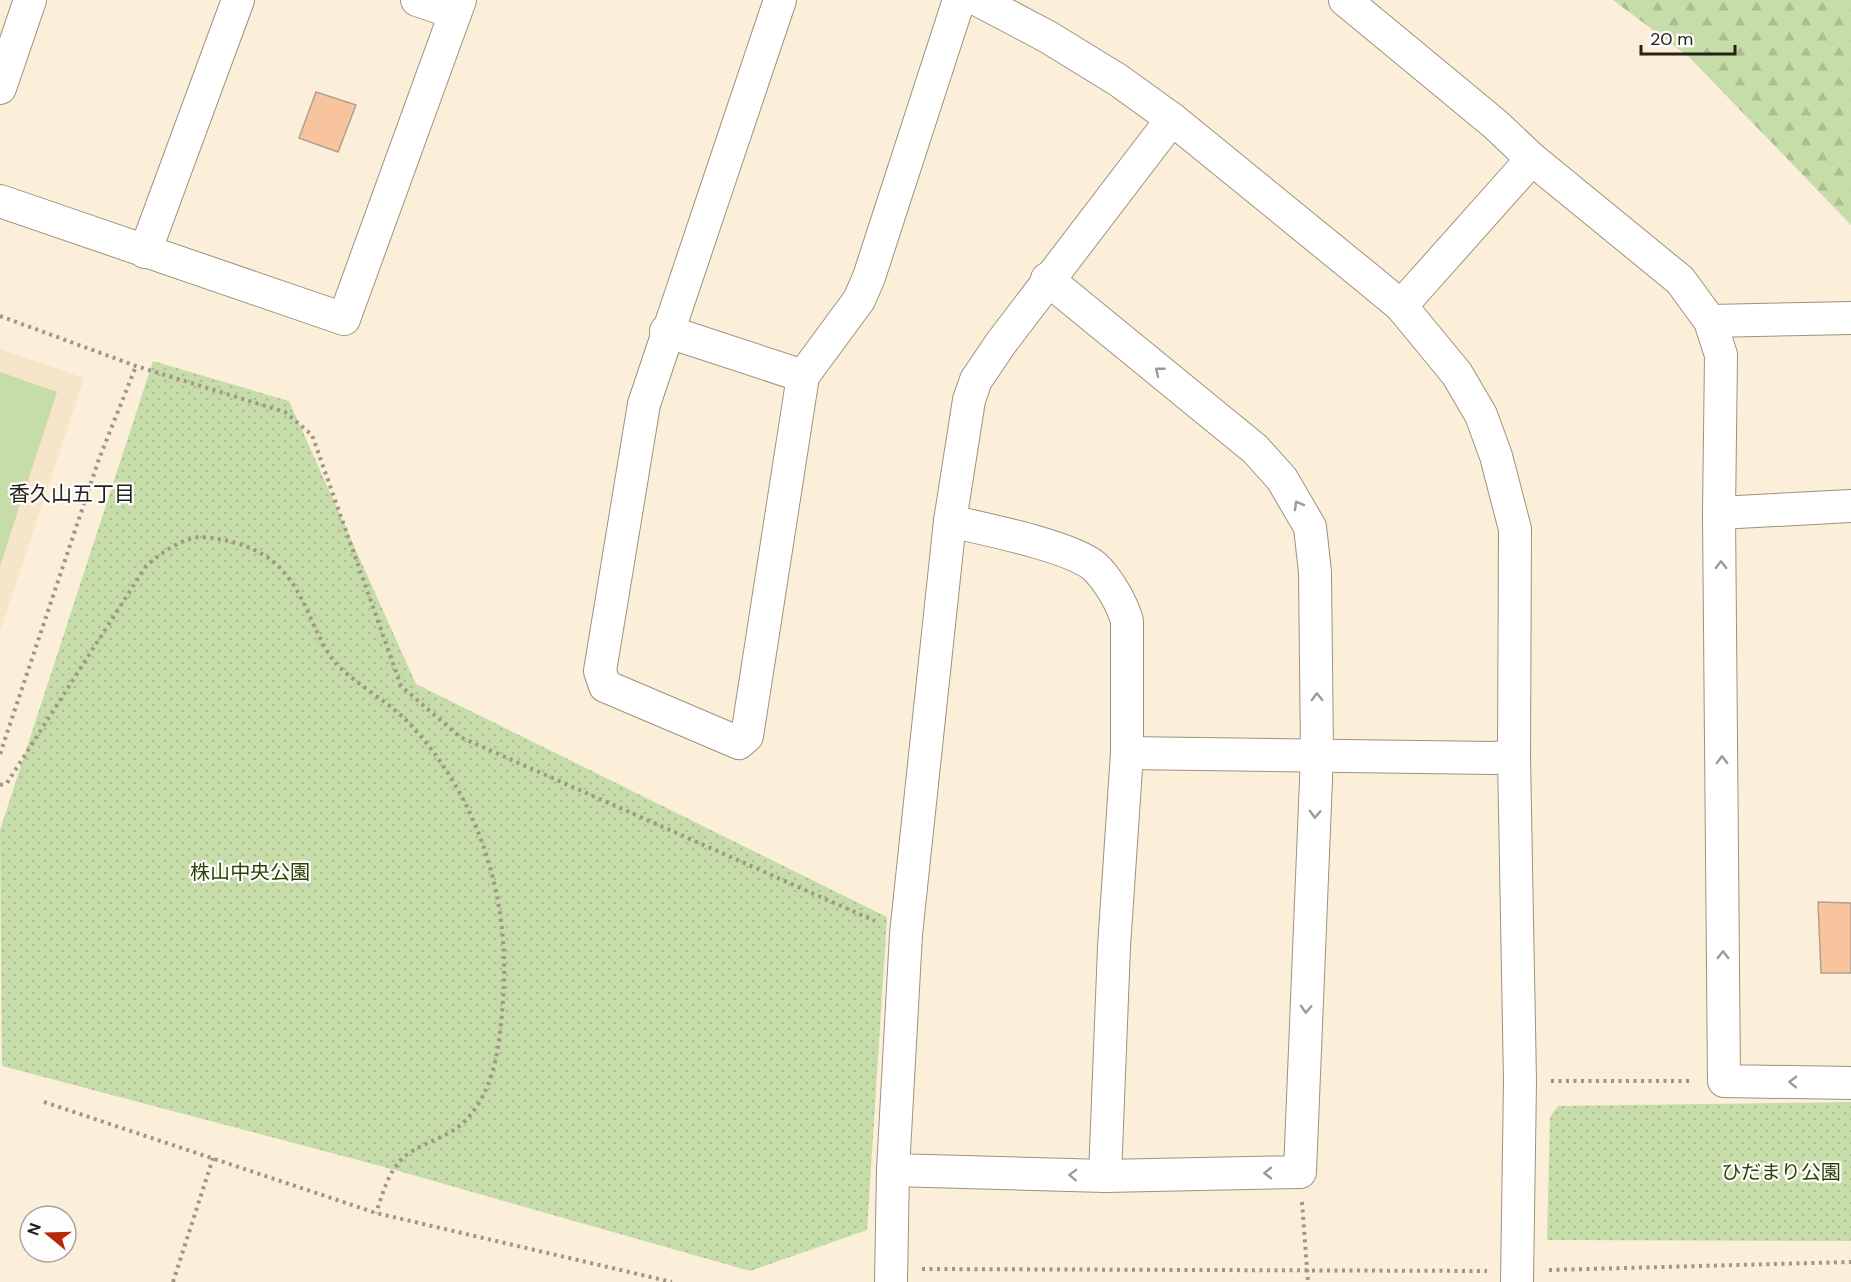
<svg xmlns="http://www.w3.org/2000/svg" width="1851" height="1282" font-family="'DM Sans','Noto Sans JP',sans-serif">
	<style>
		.built { fill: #f6e5c8 }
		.grass { fill: #c7dda9 }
		.forest { fill: url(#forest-firs) }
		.park { fill: url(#park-dots) }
		.building { fill: #f7c49d; stroke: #b4a091; stroke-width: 1.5 }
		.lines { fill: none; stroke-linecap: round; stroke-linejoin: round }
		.minor-casing { stroke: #9e927e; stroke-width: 34 }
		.path { stroke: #9f9686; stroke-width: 4; stroke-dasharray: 3 4.5; stroke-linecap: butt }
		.minor { stroke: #fff; stroke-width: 32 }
		.oneway { stroke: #9d9b98 }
		.labels { text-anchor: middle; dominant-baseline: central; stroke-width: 4.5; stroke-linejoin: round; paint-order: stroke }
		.park-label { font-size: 20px; fill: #2e4103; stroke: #fdfdfd }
		.neighbourhood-label { font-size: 21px; fill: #262119; stroke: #fdfdfd }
	</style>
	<defs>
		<pattern id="forest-firs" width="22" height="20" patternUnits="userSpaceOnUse" patternTransform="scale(1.5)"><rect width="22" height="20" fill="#c7dda9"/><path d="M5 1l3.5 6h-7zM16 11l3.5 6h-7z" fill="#abbd91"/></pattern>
		<pattern id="park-dots" width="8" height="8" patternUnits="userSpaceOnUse" patternTransform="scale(1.5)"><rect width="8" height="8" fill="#c7dda9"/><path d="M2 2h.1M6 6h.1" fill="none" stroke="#abbd91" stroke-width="1.8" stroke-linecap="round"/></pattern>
	</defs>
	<rect width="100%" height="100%" fill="#fbefd9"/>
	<path class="built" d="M0 349 84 378 0 631Z"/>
	<path class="grass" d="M0 372 57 392 0 566Z"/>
	<path class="forest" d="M1613 0H1851V225L1689 57Z"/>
	<g class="park">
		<path d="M153 361 289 401 416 684 887 917 867 1230 750 1271 388 1168 2 1066 0 830Z"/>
		<path d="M1851 1102V1241L1547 1240 1550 1117 1558 1106Z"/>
	</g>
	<g class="building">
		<path d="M316 92 356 105 338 152 299 138Z"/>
		<path d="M1818 902 1851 903V973H1821Z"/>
	</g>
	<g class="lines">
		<defs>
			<g id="minor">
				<path d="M417 0 455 13"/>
				<path d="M780 0 644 404 600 671 605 686 739 743 747 736 803 376 859 300 869 277 959 0"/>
				<path d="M978 0 1048 37 1118 80 1172 119 1366 277 1401 306 1457 374 1481 415 1496 456 1515 529 1514 756 1520 1081 1517 1282"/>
				<path d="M1345 0 1495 124 1532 159"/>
				<path d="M0 88 30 0"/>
				<path d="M0 201 344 319 460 0"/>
				<path d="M145 252 238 0"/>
				<path d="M1401 306 1532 159 1680 280 1710 321 1721 355 1719 513 1851 506"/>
				<path d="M1710 321 1851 318"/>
				<path d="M666 331 803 376"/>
				<path d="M1719 513 1724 1081 1851 1083"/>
				<path d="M950 521C984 529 1070 546 1094 566 1108 579 1122 603 1127 621V753L1114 947 1105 1176"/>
				<path d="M1127 753 1493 758 1514 756"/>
				<path d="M893 1170 1105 1176 1300 1172 1317 755 1315 572 1310 527 1282 479 1255 449 1047 279"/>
				<path d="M891 1282 893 1170 906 934 950 521 969 400 976 380 1001 343 1172 119"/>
			</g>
		</defs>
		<use href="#minor" class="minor-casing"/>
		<g class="path">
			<path d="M0 316 136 366 285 412 312 435 401 686 460 737 875 921"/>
			<path d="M0 754 99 459 136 366"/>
			<path d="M0 785 7 783 146 566C160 554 175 543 193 538 199 536 206 538 211 538 243 542 271 553 290 580 309 605 315 637 334 661 349 680 386 700 406 720 478 794 511 898 503 1000 500 1042 496 1089 465 1121 448 1138 423 1142 405 1156 388 1171 383 1193 376 1213"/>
			<path d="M1551 1081H1693"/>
			<path d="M44 1102 376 1213 672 1282"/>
			<path d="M1302 1202 1308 1282"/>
			<path d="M922 1269 1487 1271"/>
			<path d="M1549 1270 1851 1262"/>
			<path d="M173 1282 213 1158"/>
		</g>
		<use href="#minor" class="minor"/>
	</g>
	<defs><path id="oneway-chevron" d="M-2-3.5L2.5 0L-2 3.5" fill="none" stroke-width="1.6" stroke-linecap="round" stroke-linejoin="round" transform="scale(1.5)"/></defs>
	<g class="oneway">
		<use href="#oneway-chevron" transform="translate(1159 371) rotate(-141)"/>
		<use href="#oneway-chevron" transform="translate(1298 505) rotate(-119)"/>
		<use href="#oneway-chevron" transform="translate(1721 565) rotate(-90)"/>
		<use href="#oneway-chevron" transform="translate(1317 697) rotate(-91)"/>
		<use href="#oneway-chevron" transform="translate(1722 760) rotate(-90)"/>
		<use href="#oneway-chevron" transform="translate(1315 814) rotate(92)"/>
		<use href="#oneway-chevron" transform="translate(1723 955) rotate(-90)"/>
		<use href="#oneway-chevron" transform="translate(1306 1009) rotate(92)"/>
		<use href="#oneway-chevron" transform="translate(1793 1082) rotate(-179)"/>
		<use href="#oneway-chevron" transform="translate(1268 1173) rotate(179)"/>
		<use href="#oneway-chevron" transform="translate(1073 1175) rotate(-178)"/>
	</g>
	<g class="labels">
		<g class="park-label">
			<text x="250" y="872">株山中央公園</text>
			<text x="1781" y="1172">ひだまり公園</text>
		</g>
		<g class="neighbourhood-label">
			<text x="72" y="494">香久山五丁目</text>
		</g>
	</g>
	<g transform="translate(48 1234) rotate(289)"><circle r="28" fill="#fdfdfd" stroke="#a7a5a2" stroke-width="1.5"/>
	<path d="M0-4.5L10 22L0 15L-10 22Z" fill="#b62a0b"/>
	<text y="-9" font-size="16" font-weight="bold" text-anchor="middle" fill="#262119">N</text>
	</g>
	<path d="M1641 45v9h94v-9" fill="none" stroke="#262119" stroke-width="3"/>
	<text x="1650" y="45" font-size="18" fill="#262119" stroke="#fdfdfd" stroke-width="4.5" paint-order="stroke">20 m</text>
</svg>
